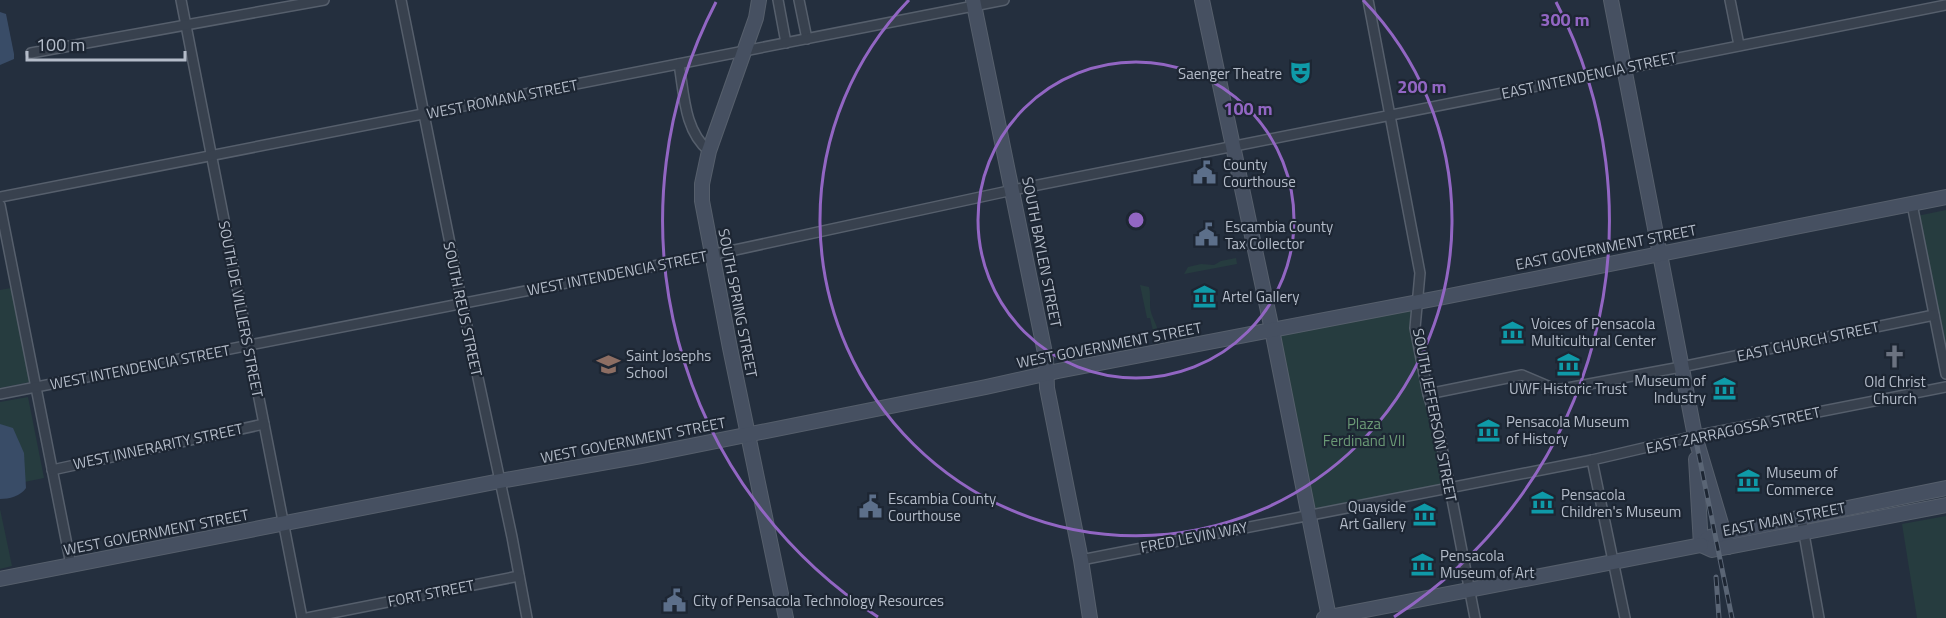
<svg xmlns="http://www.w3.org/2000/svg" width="1946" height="618" font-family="'Titillium Web',sans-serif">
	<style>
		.green { fill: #263c3f }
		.water { fill: #394c67 }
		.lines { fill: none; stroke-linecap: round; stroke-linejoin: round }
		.street-casing { stroke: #565f6c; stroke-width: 12 }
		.secondary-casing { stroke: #565f6c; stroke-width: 16 }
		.street { stroke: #38414e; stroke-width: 9 }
		.secondary { stroke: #465061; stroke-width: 14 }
		.rail-casing { stroke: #5a6575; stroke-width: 5 }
		.rail { stroke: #1d2633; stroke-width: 3; stroke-dasharray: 9; stroke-linecap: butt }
		.ring { fill: none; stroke: #9266c3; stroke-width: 3 }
		.labels { text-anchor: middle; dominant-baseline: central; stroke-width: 4.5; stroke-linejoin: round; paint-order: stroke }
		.poi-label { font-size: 15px; fill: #b4bcc9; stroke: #1d2633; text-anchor: start }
		.street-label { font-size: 15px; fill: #b4bcc9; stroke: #1d2633 }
		.park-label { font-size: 15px; fill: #6b9a76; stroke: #1d2633 }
		.centre { fill: #9266c3; stroke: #1d2633; stroke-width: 3 }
		.ring-label { font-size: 18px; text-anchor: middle; font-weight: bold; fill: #9266c3; stroke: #1d2633; stroke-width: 4.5; stroke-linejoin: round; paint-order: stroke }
	</style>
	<rect width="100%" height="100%" fill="#242f3e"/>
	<g class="green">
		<path d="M1946 210V376L1912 217Z"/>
		<path d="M1236 258 1237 264 1184 274 1188 267 1201 264 1214 265 1221 261Z"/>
		<path d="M1140 285 1149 287C1151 294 1149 307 1151 312 1153 319 1156 323 1158 331L1154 335 1150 318H1147Z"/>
		<path d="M11 288 30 382 0 388V290Z"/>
		<path d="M1418 301 1415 328 1450 488 1307 515 1272 330Z"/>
		<path d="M28 397 44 478 0 487V402Z"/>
		<path d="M0 509 12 566 0 569Z"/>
		<path d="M1946 516V618H1917L1902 524Z"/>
	</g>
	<g class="water">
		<path d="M0 12 6 14 14 54V59L0 65Z"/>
		<path d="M0 424 13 428 24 453 26 488C21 496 9 499 0 499Z"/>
	</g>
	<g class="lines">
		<defs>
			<g id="street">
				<path d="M181 0 302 618"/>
				<path d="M401 0 462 303 512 537 527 618"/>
				<path d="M778 0 786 43"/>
				<path d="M799 0 807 39"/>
				<path d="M1368 0 1420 273 1415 328 1428 394 1438 427 1475 618"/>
				<path d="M1730 0 1739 45"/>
				<path d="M31 53 324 0"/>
				<path d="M679 64C684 93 684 131 709 151"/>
				<path d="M0 197 1004 0"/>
				<path d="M1912 204 1946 374"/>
				<path d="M0 205 71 565"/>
				<path d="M0 394 735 250 1013 190 1946 5"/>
				<path d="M1428 394 1522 375 1555 389H1562L1681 367 1934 315"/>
				<path d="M1592 460 1625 618"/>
				<path d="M52 470 264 424"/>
				<path d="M1801 517 1819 618"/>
				<path d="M1081 560 1592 460 1695 436 1946 387"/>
				<path d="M307 618 519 576"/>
			</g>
			<g id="secondary">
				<path d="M759 0 756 18 709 151 702 184V201L730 348 786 618"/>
				<path d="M973 0 1046 358 1047 388 1081 560 1090 618"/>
				<path d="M1202 0 1272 330 1329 617"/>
				<path d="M1611 0 1695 436 1728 547"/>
				<path d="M1696 459 1701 545"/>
				<path d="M1701 545 1710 537 1725 533 1946 488"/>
				<path d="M1701 545 1712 550 1946 505"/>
				<path d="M0 579 500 481 641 456 986 387 1058 371 1444 297 1946 197"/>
				<path d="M1324 618 1701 545"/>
			</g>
		</defs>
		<use href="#street" class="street-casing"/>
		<use href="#secondary" class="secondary-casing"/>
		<use href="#street" class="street"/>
		<use href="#secondary" class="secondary"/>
		<defs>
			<g id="rail">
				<path d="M1695 436 1732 618"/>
				<path d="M1716 577 1719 618"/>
			</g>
		</defs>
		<use href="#rail" class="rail-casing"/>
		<use href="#rail" class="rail"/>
	</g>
	<g class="ring">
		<circle cx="1136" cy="220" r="158"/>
		<path d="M1363 0A316 316 0 1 1 909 0"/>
		<path d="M878 617A473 473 0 0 1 716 2M1556 2A473 473 0 0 1 1394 617"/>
	</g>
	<defs>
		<symbol id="theatre-bare" viewBox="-9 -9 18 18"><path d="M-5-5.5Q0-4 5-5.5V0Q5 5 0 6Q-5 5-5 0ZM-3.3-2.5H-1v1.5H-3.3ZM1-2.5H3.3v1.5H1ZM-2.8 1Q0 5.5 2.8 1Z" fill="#0f9aa8" stroke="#1d2633" stroke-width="2.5" paint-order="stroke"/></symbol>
		<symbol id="civic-bare" viewBox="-9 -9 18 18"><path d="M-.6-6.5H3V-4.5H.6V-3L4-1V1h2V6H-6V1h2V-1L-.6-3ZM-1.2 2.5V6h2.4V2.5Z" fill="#5c6f8a" stroke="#1d2633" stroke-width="2.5" paint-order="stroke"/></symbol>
		<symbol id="museum-bare" viewBox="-9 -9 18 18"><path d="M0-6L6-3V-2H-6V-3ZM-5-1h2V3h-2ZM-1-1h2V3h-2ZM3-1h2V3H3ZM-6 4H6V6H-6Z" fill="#0f9aa8" stroke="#1d2633" stroke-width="2.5" paint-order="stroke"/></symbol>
		<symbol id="church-bare" viewBox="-9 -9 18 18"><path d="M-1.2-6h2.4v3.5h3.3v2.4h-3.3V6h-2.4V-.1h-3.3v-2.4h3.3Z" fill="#6b7280" stroke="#1d2633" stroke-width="2.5" paint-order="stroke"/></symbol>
		<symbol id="school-bare" viewBox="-9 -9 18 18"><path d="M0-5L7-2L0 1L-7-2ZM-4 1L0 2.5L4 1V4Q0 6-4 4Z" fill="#8d6e63" stroke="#1d2633" stroke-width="2.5" paint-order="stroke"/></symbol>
	</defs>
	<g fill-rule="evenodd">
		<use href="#theatre-bare" x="1284" y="56" width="33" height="33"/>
		<use href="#civic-bare" x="1188" y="156" width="33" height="33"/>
		<use href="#civic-bare" x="1190" y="218" width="33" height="33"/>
		<use href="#museum-bare" x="1188" y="280" width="33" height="33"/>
		<use href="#museum-bare" x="1496" y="316" width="33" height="33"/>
		<use href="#church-bare" x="1878" y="340" width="33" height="33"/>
		<use href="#school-bare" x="592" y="348" width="33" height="33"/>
		<use href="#museum-bare" x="1552" y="348" width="33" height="33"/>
		<use href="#museum-bare" x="1708" y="372" width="33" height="33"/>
		<use href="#museum-bare" x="1472" y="414" width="33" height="33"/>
		<use href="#museum-bare" x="1732" y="464" width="33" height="33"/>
		<use href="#museum-bare" x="1526" y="486" width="33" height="33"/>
		<use href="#civic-bare" x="854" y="490" width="33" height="33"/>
		<use href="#museum-bare" x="1408" y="498" width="33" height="33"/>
		<use href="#museum-bare" x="1406" y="548" width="33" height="33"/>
		<use href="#civic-bare" x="658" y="584" width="33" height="33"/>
	</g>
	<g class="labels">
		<g class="poi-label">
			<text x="1282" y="73" text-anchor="end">Saenger Theatre</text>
			<text x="1223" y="164">County<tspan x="1223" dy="17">Courthouse</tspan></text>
			<text x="1225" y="226">Escambia County<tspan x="1225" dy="17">Tax Collector</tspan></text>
			<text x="1222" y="296">Artel Gallery</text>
			<text x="1531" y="323">Voices of Pensacola<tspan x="1531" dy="17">Multicultural Center</tspan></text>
			<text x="626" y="355">Saint Josephs<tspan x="626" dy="17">School</tspan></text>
			<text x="1706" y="380" text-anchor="end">Museum of<tspan x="1706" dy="17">Industry</tspan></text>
			<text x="1895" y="381" text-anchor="middle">Old Christ<tspan x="1895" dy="17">Church</tspan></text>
			<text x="1568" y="388" text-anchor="middle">UWF Historic Trust</text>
			<text x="1506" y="421">Pensacola Museum<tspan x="1506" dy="17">of History</tspan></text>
			<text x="1766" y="472">Museum of<tspan x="1766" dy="17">Commerce</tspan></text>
			<text x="1561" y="494">Pensacola<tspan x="1561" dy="17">Children's Museum</tspan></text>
			<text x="888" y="498">Escambia County<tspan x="888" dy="17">Courthouse</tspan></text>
			<text x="1406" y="506" text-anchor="end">Quayside<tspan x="1406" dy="17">Art Gallery</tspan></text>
			<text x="1440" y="555">Pensacola<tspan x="1440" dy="17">Museum of Art</tspan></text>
			<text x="693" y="600">City of Pensacola Technology Resources</text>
		</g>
		<g class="street-label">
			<text transform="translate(1589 75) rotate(-12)">EAST INTENDENCIA STREET</text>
			<text transform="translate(502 99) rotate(-11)">WEST ROMANA STREET</text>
			<text transform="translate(1606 247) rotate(-11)">EAST GOVERNMENT STREET</text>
			<text transform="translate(1042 252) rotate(79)">SOUTH BAYLEN STREET</text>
			<text transform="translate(617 273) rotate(-11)">WEST INTENDENCIA STREET</text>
			<text transform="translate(738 303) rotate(79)">SOUTH SPRING STREET</text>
			<text transform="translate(241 309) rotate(79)">SOUTH DE VILLIERS STREET</text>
			<text transform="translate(463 309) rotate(78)">SOUTH REUS STREET</text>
			<text transform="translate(1808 341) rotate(-12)">EAST CHURCH STREET</text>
			<text transform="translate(1109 345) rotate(-11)">WEST GOVERNMENT STREET</text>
			<text transform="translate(140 367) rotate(-11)">WEST INTENDENCIA STREET</text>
			<text transform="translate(1435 415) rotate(79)">SOUTH JEFFERSON STREET</text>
			<text transform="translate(1733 430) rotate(-12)">EAST ZARRAGOSSA STREET</text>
			<text transform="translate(633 440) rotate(-11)">WEST GOVERNMENT STREET</text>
			<text transform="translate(158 446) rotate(-12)">WEST INNERARITY STREET</text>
			<text transform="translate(1784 519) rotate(-11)">EAST MAIN STREET</text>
			<text transform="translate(156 532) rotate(-11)">WEST GOVERNMENT STREET</text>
			<text transform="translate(1194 537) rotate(-11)">FRED LEVIN WAY</text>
			<text transform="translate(431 593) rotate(-11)">FORT STREET</text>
		</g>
		<g class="park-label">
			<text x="1364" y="423">Plaza<tspan x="1364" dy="17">Ferdinand VII</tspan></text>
		</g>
	</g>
	<circle cx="1136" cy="220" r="9" class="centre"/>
	<g class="ring-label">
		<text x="1565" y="26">300 m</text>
		<text x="1422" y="93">200 m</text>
		<text x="1248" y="115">100 m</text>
	</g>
	<path d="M27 51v9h158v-9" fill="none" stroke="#b4bcc9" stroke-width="3"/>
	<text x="36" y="51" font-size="18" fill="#b4bcc9" stroke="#1d2633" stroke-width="4.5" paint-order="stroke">100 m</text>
</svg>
